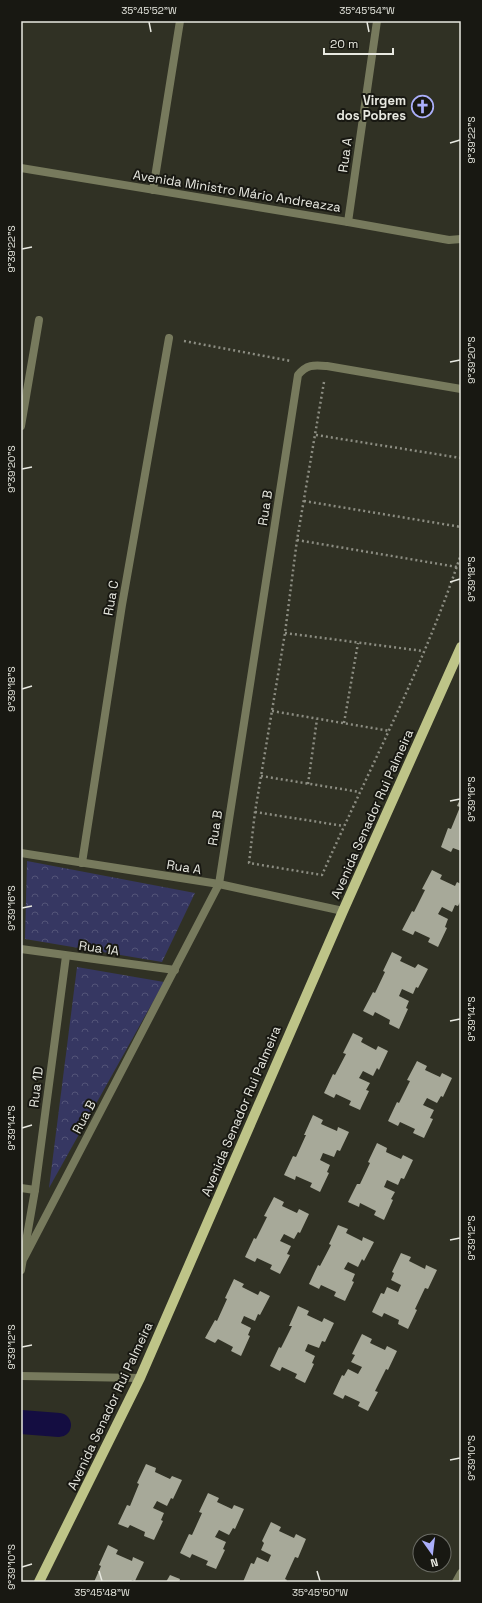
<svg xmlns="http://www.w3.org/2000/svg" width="482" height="1603" font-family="'Space Grotesk',sans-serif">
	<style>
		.park { fill: url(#park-crowns) }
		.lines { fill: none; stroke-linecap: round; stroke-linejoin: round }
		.canal { stroke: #140d41; stroke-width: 24 }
		.building { fill: #a7a999 }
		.path { stroke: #8c8d82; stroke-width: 2.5; stroke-dasharray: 2 3; stroke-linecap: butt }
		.lane { stroke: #777a5d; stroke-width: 8 }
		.street { stroke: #777a5d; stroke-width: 8 }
		.primary { stroke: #bec488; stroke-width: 10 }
		.ticks { fill: none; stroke: #e8e9e1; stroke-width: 1.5 }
		.labels { text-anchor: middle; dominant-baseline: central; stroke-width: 4; stroke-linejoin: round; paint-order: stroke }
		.poi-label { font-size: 13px; font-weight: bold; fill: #e8e9e1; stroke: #181812; text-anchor: end }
		.street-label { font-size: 13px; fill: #e8e9e1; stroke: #181812 }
		.neatline { fill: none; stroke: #e8e9e1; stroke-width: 1.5 }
		.ticks-label { font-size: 10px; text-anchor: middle; fill: #e8e9e1 }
	</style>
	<defs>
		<pattern id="park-crowns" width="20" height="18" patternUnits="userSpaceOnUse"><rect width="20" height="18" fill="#363762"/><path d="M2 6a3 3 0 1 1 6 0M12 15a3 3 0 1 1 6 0" fill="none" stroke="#535478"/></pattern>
	</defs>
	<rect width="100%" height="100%" fill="#303124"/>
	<g class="park">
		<path d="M27 861 195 893 162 962 25 939Z"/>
		<path d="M77 967 164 982 49 1188Z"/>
	</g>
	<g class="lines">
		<path class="canal" d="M21 1422 59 1425"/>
	</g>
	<g class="building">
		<path d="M461 797V851L453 848 451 852 441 847 448 828 451 829 460 807 457 806Z"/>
		<path d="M432 870 442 875 440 879 455 886 457 882 461 884V900L458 906 455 905 452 912 442 907 438 914 448 919 445 927 447 928 438 947 428 942 430 938 415 931 413 935 402 930 412 911 414 912 425 890 422 889Z"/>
		<path d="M392 952 402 957 400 961 415 968 418 964 428 969 418 988 416 987 413 994 402 989 399 996 409 1001 406 1008 408 1009 399 1029 389 1024 390 1020 375 1012 373 1016 363 1011 373 992 375 993 385 972 383 971Z"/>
		<path d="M353 1033 363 1038 361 1042 376 1050 378 1046 388 1051 379 1070 377 1068 373 1076 363 1071 359 1078 370 1083 366 1090 369 1091 360 1110 349 1105 351 1101 336 1094 334 1098 324 1093 333 1074 335 1075 346 1054 343 1053Z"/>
		<path d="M417 1061 427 1066 425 1070 440 1077 442 1073 452 1078 443 1097 441 1096 437 1103 427 1098 423 1105 434 1110 430 1118 433 1119 424 1138 413 1133 415 1129 400 1122 398 1126 388 1121 397 1102 399 1103 410 1081 407 1080Z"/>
		<path d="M313 1115 323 1120 321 1124 337 1131 338 1127 349 1132 340 1151 337 1150 334 1157 323 1153 320 1160 330 1165 327 1172 329 1173 320 1192 310 1187 312 1183 296 1176 295 1180 284 1175 293 1156 296 1157 306 1135H304Z"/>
		<path d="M377 1143 387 1148 386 1152 401 1159 403 1155 413 1160 404 1179 401 1178 398 1185 387 1180 384 1187 395 1192 391 1199 393 1200 384 1220 374 1215 376 1211 360 1203 359 1207 348 1202 357 1184H360L370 1163 368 1162Z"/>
		<path d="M274 1197 284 1202 282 1206 297 1213 299 1209 309 1214 300 1233 298 1232 294 1239 284 1234 280 1241 291 1246 287 1254 290 1255 280 1274 270 1269 272 1265 257 1258 255 1262 245 1257 254 1238 256 1239 267 1217 264 1216Z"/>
		<path d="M338 1225 348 1229 346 1233 362 1241 363 1237 374 1242 364 1261 362 1259 358 1267 348 1262 344 1269 355 1274 352 1281 354 1282 345 1301 334 1296 336 1292 321 1285 319 1289 309 1284 318 1265 320 1266 331 1245 329 1244Z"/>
		<path d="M401 1253 411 1257 409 1261 425 1269 426 1265 437 1270 428 1289 425 1288 415 1309 417 1310 408 1329 398 1324 399 1320 384 1313 382 1317 372 1312 381 1293 384 1294 387 1287 398 1292 401 1285 391 1280 394 1273 392 1272Z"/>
		<path d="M234 1279 244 1284 242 1287 258 1295 260 1291 270 1296 260 1315 258 1314 255 1321 244 1316 241 1323 251 1328 248 1335 250 1336 241 1356 231 1351 233 1347 218 1339 215 1343 205 1338 215 1320 217 1321 227 1299 225 1298Z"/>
		<path d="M298 1306 309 1311 307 1315 322 1322 324 1318 334 1323 325 1342 322 1341 319 1348 308 1344 305 1351 315 1356 312 1363 314 1364 305 1383 295 1378 297 1374 282 1367 280 1371 270 1366 279 1347 281 1348 292 1326H289Z"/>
		<path d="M362 1334 372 1339 370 1343 385 1350 387 1346 397 1351 388 1370 386 1369 375 1391 378 1392 368 1411 358 1406 360 1402 345 1395 343 1399 333 1394 342 1375 344 1376 348 1369 358 1374 362 1367 351 1362 355 1355 352 1354Z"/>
		<path d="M146 1464 156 1468 155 1472 170 1479 172 1476 182 1480 173 1499 171 1498 167 1506 157 1501 153 1508 164 1513 161 1520 163 1521 154 1540 144 1536 145 1532 130 1525 128 1528 118 1524 127 1505 130 1506 139 1484 137 1483Z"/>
		<path d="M208 1493 219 1498 217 1502 232 1509 234 1505 244 1509 235 1529 233 1528 229 1535 219 1530 215 1537 226 1542 223 1549 225 1550 216 1569 206 1565 208 1561 192 1554 190 1558 180 1553 189 1534 192 1535 202 1513 199 1512Z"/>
		<path d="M271 1522 281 1527 279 1531 294 1538 296 1534 306 1539 298 1558 295 1557 285 1579 287 1580 286 1582H243L251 1563 254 1564 257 1557 268 1562 271 1555 261 1550 264 1543 262 1541Z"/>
		<path d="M108 1545 118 1550 116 1554 132 1561 133 1557 144 1562 135 1581 132 1580 131 1582H94L101 1566 99 1565Z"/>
		<path d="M170 1575 180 1579 179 1582H166Z"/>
	</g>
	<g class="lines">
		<g class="path">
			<path d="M184 341 291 361"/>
			<path d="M324 382 297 540 285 633 255 812 249 863 322 875C369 769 425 664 461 554"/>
			<path d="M316 435 461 458"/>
			<path d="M304 501 461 527"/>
			<path d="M297 540 457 567"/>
			<path d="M285 633 423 651"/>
			<path d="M272 711 390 731"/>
			<path d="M344 723 358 643"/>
			<path d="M261 776 360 792"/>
			<path d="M308 784 317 719"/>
			<path d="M255 812 344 826"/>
		</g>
		<path class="lane" d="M21 1188 35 1190"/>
		<g class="street">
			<path d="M21 168 348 222 449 240 461 239"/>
			<path d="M153 190 180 21"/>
			<path d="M348 222 377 21"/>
			<path d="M21 426 39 320"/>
			<path d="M21 853 219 884 343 911"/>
			<path d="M82 863 122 605 169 338"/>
			<path d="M21 949 175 970"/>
			<path d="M24 1258 219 884 298 375C307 364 314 365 327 366L461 389"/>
			<path d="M21 1270 35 1190 66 956"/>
			<path d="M21 1376 140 1378"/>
			<path d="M456 1582 461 1573"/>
		</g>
		<path class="primary" d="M39 1582 140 1378 343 911 461 647"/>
	</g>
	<path class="ticks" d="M149 22 151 32M367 22 369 32M450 143 460 140M22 249 32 247M450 362 460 360M22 469 32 467M450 582 460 579M22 689 32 686M450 801 460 799M22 908 32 906M450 1021 460 1019M22 1128 32 1125M450 1240 460 1238M22 1347 32 1345M450 1460 460 1458M22 1567 32 1564M99 1571 102 1581M317 1571 320 1581"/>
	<defs>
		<symbol id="church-ring" viewBox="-11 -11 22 22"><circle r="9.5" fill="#181812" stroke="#abaffb" stroke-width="1.5"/><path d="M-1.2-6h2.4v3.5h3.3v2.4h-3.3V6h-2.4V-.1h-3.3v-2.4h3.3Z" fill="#abaffb"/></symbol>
	</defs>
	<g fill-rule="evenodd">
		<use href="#church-ring" x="410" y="94" width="25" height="25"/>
	</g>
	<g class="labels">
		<g class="poi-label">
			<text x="406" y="100">Virgem<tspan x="406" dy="15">dos Pobres</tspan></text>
		</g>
		<g class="street-label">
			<text transform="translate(345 155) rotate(-82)">Rua A</text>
			<text transform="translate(237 191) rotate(9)">Avenida Ministro Mário Andreazza</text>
			<text transform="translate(265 508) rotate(-81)">Rua B</text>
			<text transform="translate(111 598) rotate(-80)">Rua C</text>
			<text transform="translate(372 814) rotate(-66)">Avenida Senador Rui Palmeira</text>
			<text transform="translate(215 828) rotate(-81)">Rua B</text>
			<text transform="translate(184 867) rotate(9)">Rua A</text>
			<text transform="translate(99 948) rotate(8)">Rua 1A</text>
			<text transform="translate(36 1087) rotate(-83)">Rua 1D</text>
			<text transform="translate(241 1111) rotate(-67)">Avenida Senador Rui Palmeira</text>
			<text transform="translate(84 1117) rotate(-62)">Rua B</text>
			<text transform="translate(110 1406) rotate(-65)">Avenida Senador Rui Palmeira</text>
		</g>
	</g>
	<rect width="482" height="1603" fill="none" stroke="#181812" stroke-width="44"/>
	<g transform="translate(432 1553) rotate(166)"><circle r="19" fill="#181812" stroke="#6b6c65"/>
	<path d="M0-3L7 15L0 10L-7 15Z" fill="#abaffb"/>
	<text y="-6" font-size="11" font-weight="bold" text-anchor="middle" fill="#e8e9e1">N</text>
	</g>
	<path d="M324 48v6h69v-6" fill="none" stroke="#e8e9e1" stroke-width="2"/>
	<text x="330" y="48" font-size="12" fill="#e8e9e1" stroke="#181812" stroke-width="3" paint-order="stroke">20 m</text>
	<rect x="22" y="22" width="438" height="1559" class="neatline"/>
	<g class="ticks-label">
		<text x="149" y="14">35°45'52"W</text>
		<text x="367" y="14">35°45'54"W</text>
		<text transform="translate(471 140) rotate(-90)" y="4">9°39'22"S</text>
		<text transform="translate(11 249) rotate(-90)" y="4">9°39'22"S</text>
		<text transform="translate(471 360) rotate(-90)" y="4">9°39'20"S</text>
		<text transform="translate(11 469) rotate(-90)" y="4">9°39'20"S</text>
		<text transform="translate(471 579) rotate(-90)" y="4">9°39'18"S</text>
		<text transform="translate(11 689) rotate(-90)" y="4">9°39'18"S</text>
		<text transform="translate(471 799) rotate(-90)" y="4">9°39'16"S</text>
		<text transform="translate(11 908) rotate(-90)" y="4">9°39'16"S</text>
		<text transform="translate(471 1019) rotate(-90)" y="4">9°39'14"S</text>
		<text transform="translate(11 1128) rotate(-90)" y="4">9°39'14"S</text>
		<text transform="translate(471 1238) rotate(-90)" y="4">9°39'12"S</text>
		<text transform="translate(11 1347) rotate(-90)" y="4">9°39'12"S</text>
		<text transform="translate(471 1458) rotate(-90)" y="4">9°39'10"S</text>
		<text transform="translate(11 1567) rotate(-90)" y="4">9°39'10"S</text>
		<text x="102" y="1596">35°45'48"W</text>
		<text x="320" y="1596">35°45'50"W</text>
	</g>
</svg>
